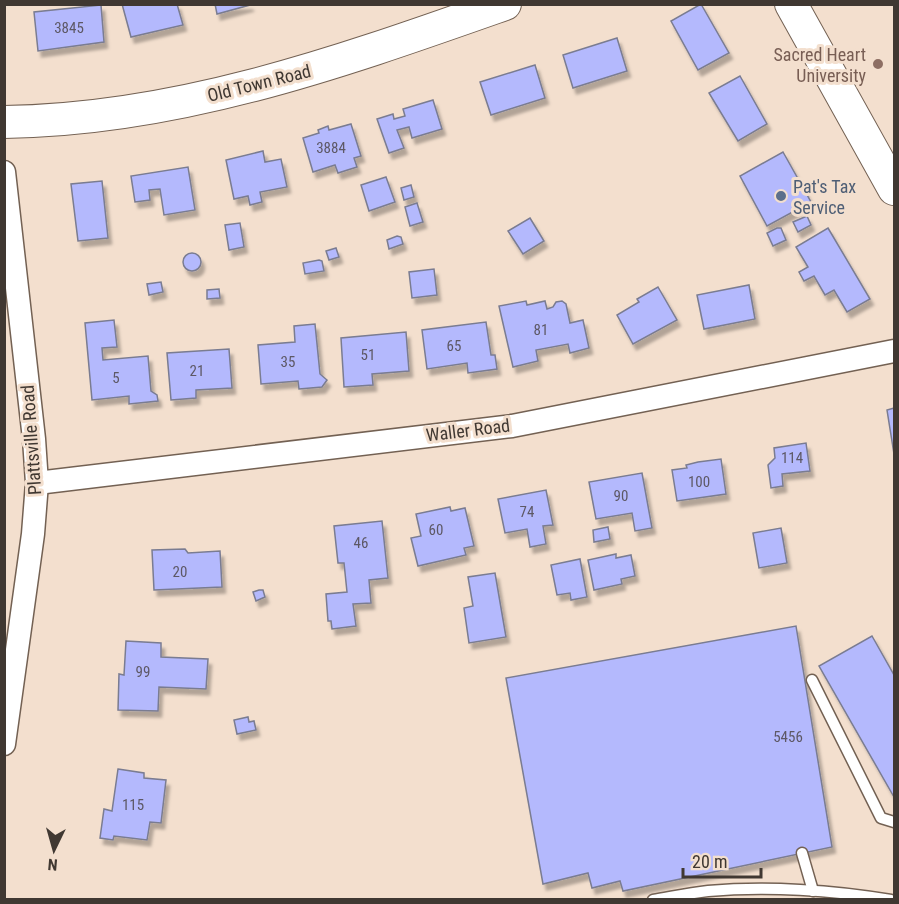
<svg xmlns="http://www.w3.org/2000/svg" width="899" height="904" font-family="'Roboto Condensed',sans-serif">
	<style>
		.building { fill: #b4b9fd; stroke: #7a7c91; stroke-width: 1.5; filter: url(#shadow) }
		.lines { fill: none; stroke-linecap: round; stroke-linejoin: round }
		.lane-casing { stroke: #736153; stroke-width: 13 }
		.street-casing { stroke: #736153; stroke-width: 25 }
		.secondary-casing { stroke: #736153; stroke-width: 34 }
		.lane { stroke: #fff; stroke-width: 10 }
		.street { stroke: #fff; stroke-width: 22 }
		.secondary { stroke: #fff; stroke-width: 32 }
		.education-dot { fill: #8d6e63; stroke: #f3dfce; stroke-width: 2 }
		.service-dot { fill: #5c6f8a; stroke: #f3dfce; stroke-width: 2 }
		.labels { text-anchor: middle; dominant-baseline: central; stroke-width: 6; stroke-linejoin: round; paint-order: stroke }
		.number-label { font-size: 15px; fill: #5d5865 }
		.education-label { font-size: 18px; fill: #785e54; stroke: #f3dfce; text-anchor: end }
		.street-label { font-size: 18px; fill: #403832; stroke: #f3dfce }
		.service-label { font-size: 18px; fill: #4e5e75; stroke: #f3dfce; text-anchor: start }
	</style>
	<defs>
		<filter id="shadow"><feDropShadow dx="3.5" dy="6" stdDeviation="1.5" flood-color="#0004"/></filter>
	</defs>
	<rect width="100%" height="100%" fill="#f3dfce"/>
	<g class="building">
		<path d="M122 4H177L183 25 131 37Z"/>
		<path d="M215 4H249L250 5 217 14Z"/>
		<path d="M701 4 729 53 698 70 671 21Z"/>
		<path d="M101 5 104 42 38 51 34 12Z"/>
		<path d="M617 38 627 71 573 88 563 55Z"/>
		<path d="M535 65 545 98 491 115 480 82Z"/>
		<path d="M740 76 767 124 738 141 709 93Z"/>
		<path d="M433 100 442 129 412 138 409 127 397 130 404 148 389 153 377 119 393 114 394 119 405 116 403 109Z"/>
		<path d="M351 124 361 156 354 158 357 167 338 173 335 165 313 172 303 138 319 133 318 130 328 126 329 130Z"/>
		<path d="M263 151 265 162 281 159 287 187 260 192 262 202 250 205 248 196 234 199 226 160Z"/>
		<path d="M783 152 811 202 767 226 740 176Z"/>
		<path d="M188 167 195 210 164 215 160 189 149 190 150 200 135 202 131 176Z"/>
		<path d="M386 177 395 202 369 211 361 185Z"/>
		<path d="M102 181 108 238 78 241 71 184Z"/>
		<path d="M411 185 414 197 404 200 401 188Z"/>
		<path d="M417 203 423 222 410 226 405 207Z"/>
		<path d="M807 216 811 225 798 232 793 222Z"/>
		<path d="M530 218 544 241 523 254 508 231Z"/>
		<path d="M240 223 244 247 229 250 225 225Z"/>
		<path d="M777 228H781L786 240 773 246 767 233Z"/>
		<path d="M828 228 870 299 847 312 834 290 825 295 814 276 804 281 799 272 808 267 796 247Z"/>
		<path d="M397 236 401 237 403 244 389 249 387 240Z"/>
		<path d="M336 248 339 257 329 260 326 251Z"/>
		<circle cx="192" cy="262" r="9"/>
		<path d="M319 260 322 261 324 271 305 274 303 263Z"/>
		<path d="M434 269 437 295 412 298 409 272Z"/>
		<path d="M161 282 163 292 149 295 147 284Z"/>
		<path d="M749 285 755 319 704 329 697 295Z"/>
		<path d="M658 287 677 320 633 344 617 315 639 302 637 299Z"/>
		<path d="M219 289 220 298 207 299V290Z"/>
		<path d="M526 301 527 305 545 301 547 309 553 307 556 302 562 301 566 304 570 323 583 320 589 348 570 353 568 344 536 350 538 361 513 367 499 306Z"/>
		<path d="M114 320 117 347 102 348 103 360 148 356 151 391 157 395 158 401 129 404V396L92 400 85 323Z"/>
		<path d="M486 322 491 355H495L497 369 468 373 467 363 427 369 422 330Z"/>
		<path d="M315 324 320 374 327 380 322 387 299 389 298 381 261 384 258 345 295 342 294 326Z"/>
		<path d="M406 332 409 371 372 374 373 385 344 387 341 338Z"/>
		<path d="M229 349 232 388 196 390V398L171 400 167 353Z"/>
		<path d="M894 408V454L887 410Z"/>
		<path d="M806 443 810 471 782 474 783 486 771 488 768 465 775 458 774 448Z"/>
		<path d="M721 459 726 494 677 501 672 470 687 468 686 465 698 462Z"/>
		<path d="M642 473 652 528 635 531 632 513 596 519 589 482Z"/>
		<path d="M546 490 553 525 543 526 546 544 530 547 527 529 505 533 498 499Z"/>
		<path d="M450 507 451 511 465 508 474 546 464 548 466 555 418 566 411 538 421 536 416 514Z"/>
		<path d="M382 521 388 578 369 580 371 603 353 604 356 626 332 629 331 621H328L326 594 347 592 344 563H338L334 526Z"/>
		<path d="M608 527 610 539 594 542 593 530Z"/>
		<path d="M781 528 787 563 759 568 753 533Z"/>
		<path d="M185 549 188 553 220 551 222 587 154 590 152 550Z"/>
		<path d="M616 554V558L631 555 635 576 621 579 622 584 594 590 588 560Z"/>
		<path d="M580 559 587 597 571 600 570 593 557 595 551 565Z"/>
		<path d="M495 573 506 637 469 643 464 608 473 606 468 577Z"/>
		<path d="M259 590H263L265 597 256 601 253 592Z"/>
		<path d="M796 626 832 847 623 891 620 881 592 888 588 873 543 884 506 678Z"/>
		<path d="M872 636 894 675V797L819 666Z"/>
		<path d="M126 641 161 643V657L208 659 206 689 159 687 158 711 118 710 119 674 124 675Z"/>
		<path d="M248 717 249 722 254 721 256 730 237 734 234 720Z"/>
		<path d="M118 769 144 773V778L166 780 161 823 150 822 147 840 114 836 113 840 100 838 104 809 112 811Z"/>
	</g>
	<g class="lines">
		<defs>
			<g id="lane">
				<path d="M812 680 881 818 894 822"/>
				<path d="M802 853 813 891"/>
				<path d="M653 900C671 897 689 893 708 891 766 886 834 890 891 900"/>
			</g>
			<g id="street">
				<path d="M4 172 34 439 37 483 33 534 4 744"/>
				<path d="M37 483 512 426 894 351"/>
			</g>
			<g id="secondary">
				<path d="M791 4 894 189"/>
				<path d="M4 122C179 120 343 61 505 4"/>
			</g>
		</defs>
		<use href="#lane" class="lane-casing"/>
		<use href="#street" class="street-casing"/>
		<use href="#secondary" class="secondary-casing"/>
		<use href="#lane" class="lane"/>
		<use href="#street" class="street"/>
		<use href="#secondary" class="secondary"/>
	</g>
	<circle class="education-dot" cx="878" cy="64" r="6"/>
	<circle class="service-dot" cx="781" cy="196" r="6"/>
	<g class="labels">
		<g class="number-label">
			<text x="69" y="28">3845</text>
			<text x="331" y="148">3884</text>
			<text x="541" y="330">81</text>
			<text x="454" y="346">65</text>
			<text x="368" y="355">51</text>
			<text x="288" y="362">35</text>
			<text x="197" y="371">21</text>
			<text x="116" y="378">5</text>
			<text x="792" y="458">114</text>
			<text x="699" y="482">100</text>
			<text x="621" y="496">90</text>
			<text x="527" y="512">74</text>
			<text x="436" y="530">60</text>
			<text x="361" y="543">46</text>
			<text x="180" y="572">20</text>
			<text x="143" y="672">99</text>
			<text x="788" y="737">5456</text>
			<text x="133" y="805">115</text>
		</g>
		<g class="education-label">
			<text x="866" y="54">Sacred Heart<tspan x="866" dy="21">University</tspan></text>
		</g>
		<g class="street-label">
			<text transform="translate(259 83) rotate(-14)">Old Town Road</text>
			<text transform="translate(468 430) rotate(-7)">Waller Road</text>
			<text transform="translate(31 440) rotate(-94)">Plattsville Road</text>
		</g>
		<g class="service-label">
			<text x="793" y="186">Pat's Tax<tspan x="793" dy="21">Service</tspan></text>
		</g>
	</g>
	<rect width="899" height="904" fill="none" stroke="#403832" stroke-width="12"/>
	<g transform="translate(54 850) rotate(185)" stroke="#f3dfce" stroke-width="4.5" paint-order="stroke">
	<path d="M0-4.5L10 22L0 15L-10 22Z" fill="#403832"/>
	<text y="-9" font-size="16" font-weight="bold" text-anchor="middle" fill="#403832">N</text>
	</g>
	<path d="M683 868v9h78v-9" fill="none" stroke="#403832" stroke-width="3"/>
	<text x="692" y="868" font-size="18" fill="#403832" stroke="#f3dfce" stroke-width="4.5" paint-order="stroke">20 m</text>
</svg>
